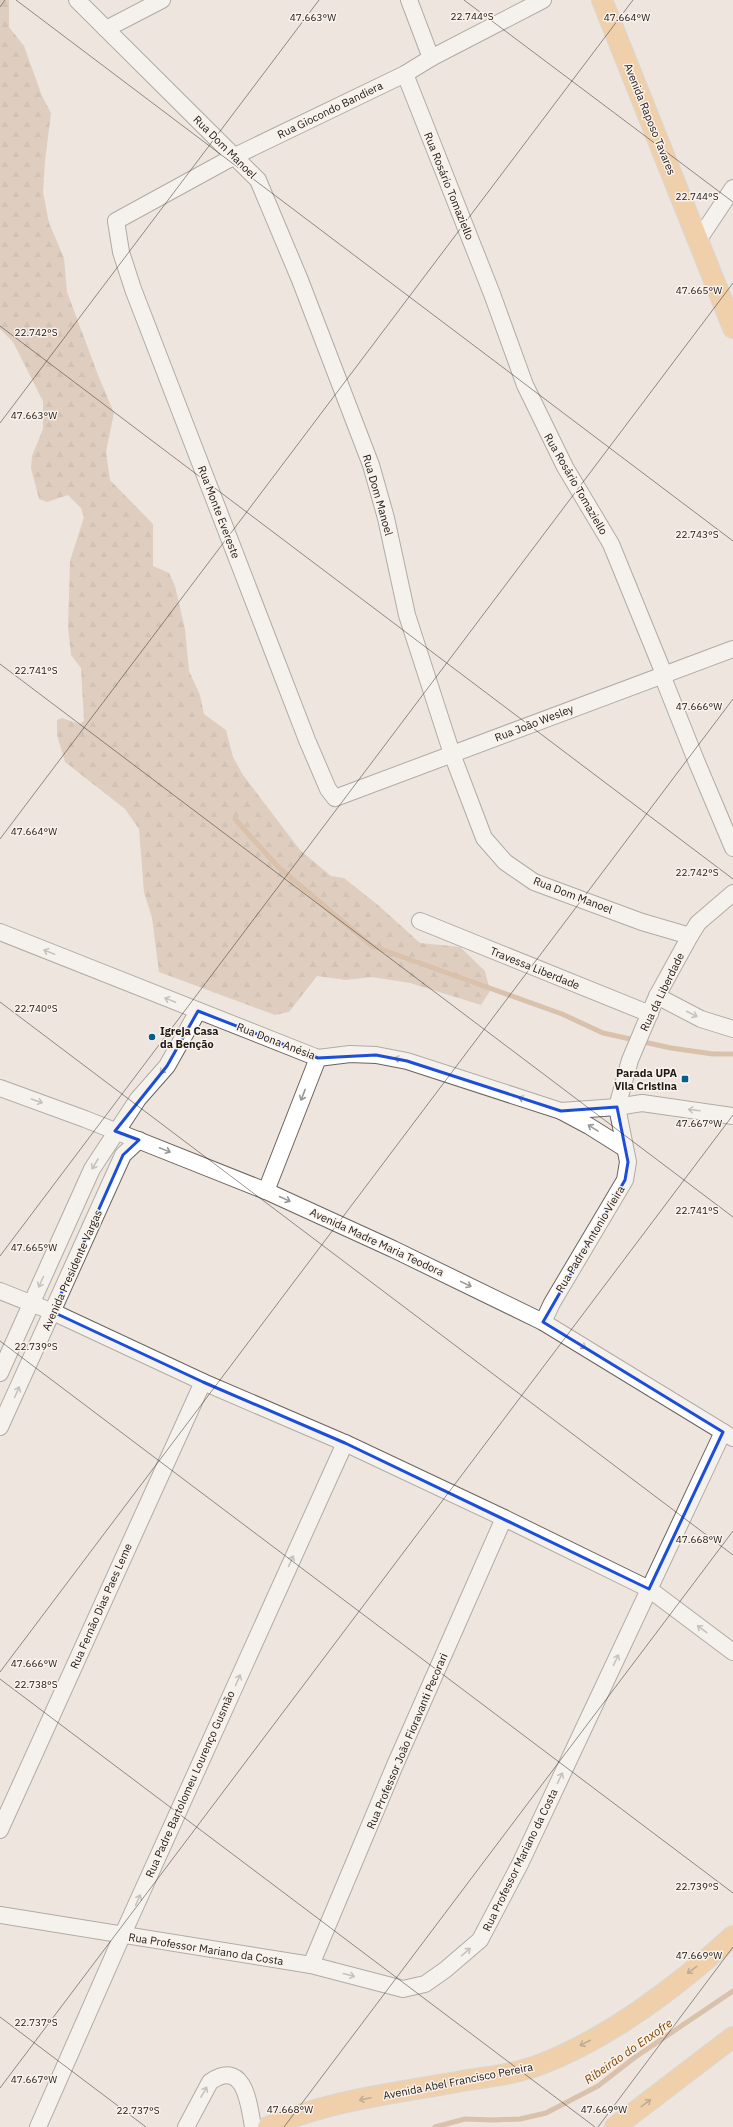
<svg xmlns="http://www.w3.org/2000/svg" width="733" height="2127" font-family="'IBM Plex Sans',sans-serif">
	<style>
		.forest { fill: url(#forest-firs) }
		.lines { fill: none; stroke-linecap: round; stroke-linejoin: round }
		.stream { stroke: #c0946f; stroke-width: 5 }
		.minor-casing { stroke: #6b645e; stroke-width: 18 }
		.major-casing { stroke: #c4c3c3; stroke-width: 22 }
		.minor { stroke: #fff; stroke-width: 16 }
		.major { stroke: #f2b76b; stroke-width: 20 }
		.oneway { stroke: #999897 }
		.oneway2 { stroke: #876841 }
		.marked { fill: none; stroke: #1d4ed8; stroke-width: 3; stroke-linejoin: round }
		.ticks { fill: none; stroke: #1c1917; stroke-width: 1; stroke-opacity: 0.45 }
		.poi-dot { fill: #025e8f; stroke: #faf2eb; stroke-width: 1.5 }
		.labels { text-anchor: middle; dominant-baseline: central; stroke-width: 3; stroke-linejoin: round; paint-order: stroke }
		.street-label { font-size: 11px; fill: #1c1917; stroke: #faf2eb }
		.poi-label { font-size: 11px; font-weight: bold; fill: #1c1917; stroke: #faf2eb; text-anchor: start }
		.water-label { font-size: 12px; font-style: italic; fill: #7c4400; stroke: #faf2eb }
		.ticks-label { font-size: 10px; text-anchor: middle; fill: #1c1917; stroke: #faf2eb; stroke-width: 3; stroke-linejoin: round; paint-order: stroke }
	</style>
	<defs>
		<pattern id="forest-firs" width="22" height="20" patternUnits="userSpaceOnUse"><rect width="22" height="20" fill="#ceb29a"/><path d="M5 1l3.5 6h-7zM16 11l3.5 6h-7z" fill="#b09884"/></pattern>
	</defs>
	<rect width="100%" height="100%" fill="#ede5de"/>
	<path class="forest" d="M0 0H9V27L24 46 42 96 51 113 45 161 43 192 49 223 64 258 67 292 98 375 114 413 106 452 110 480 153 524V566L169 573 175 586 185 629 189 671 200 695 204 714 226 730 233 757 243 775 300 850 331 876 344 878 378 905 420 943 460 947 485 971 490 991 481 1005 410 983 372 977 346 980 317 976 289 1012 275 1015 159 972 152 918 144 892 139 829 125 809 65 762 57 735V720L62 718 79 724 84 721 81 668 71 655 68 627 70 561 84 517 81 508 68 495 47 502 39 499 31 468 32 456 43 429V401L13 342 0 329Z"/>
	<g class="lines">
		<g class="stream">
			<path d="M235 819 278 867 372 946 562 1014 603 1033 671 1048 713 1054H733"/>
			<path d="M435 2127 465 2119 493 2120 520 2119 546 2113 598 2086 634 2058 733 1991"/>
		</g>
		<defs>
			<g id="minor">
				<path d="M77 0 258 180 300 280 371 465 386 518 407 615 452 754 484 838 505 862 534 882 642 922 690 936"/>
				<path d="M409 0 431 58"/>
				<path d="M543 0 431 58 405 74 233 157 116 221 121 252 133 289 307 740 328 789 335 798 733 649"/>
				<path d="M106 29 162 0"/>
				<path d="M405 74 492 294 525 385 565 467 611 544 662 669V675L695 758 733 848"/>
				<path d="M699 239 733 188"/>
				<path d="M420 921 650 1014"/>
				<path d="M0 932 318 1058 350 1054 376 1055 407 1061 561 1111 589 1126 624 1148"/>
				<path d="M657 996 701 1019 733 1029"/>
				<path d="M0 1088 85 1119 266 1191 393 1249 543 1322 733 1438"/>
				<path d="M561 1111 617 1107 642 1103 733 1116"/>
				<path d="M266 1191 318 1058"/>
				<path d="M0 1291 53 1312 203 1382 345 1443 504 1518 649 1589 733 1652"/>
				<path d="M543 1322 552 1303 625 1180 628 1162 617 1107 630 1060 657 996 690 936 698 923 733 893"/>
				<path d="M0 1373 92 1169 138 1099 167 1066 198 1011"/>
				<path d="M0 1427 123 1155 139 1140"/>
				<path d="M0 1830 203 1382"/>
				<path d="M0 1915 311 1965 403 1989 425 1984 445 1970 480 1940 520 1864 723 1432"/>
				<path d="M311 1965 395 1765 504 1518"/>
				<path d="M38 2127 122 1936 345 1443"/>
				<path d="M186 2127 210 2082C245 2058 249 2105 253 2127"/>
			</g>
			<g id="major">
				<path d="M602 0 733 328"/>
				<path d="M268 2127C328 2100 398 2093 462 2081 488 2077 515 2074 539 2065 608 2039 679 1985 733 1936"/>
				<path d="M615 2127 733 2037"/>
			</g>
		</defs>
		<use href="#minor" class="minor-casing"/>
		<use href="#major" class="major-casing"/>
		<use href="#minor" class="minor"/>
		<use href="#major" class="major"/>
	</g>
	<defs><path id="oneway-shaft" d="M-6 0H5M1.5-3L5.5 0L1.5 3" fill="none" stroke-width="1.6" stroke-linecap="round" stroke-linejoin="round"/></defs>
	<g class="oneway">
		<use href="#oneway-shaft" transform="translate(49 952) rotate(-158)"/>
		<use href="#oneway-shaft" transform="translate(170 1000) rotate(-158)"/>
		<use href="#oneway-shaft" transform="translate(692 1014) rotate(27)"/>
		<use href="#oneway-shaft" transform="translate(400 1059) rotate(-170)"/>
		<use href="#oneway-shaft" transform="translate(164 1069) rotate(129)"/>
		<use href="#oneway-shaft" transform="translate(303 1095) rotate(111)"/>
		<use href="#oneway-shaft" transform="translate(524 1099) rotate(-162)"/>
		<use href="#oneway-shaft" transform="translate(37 1101) rotate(19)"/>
		<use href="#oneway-shaft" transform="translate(694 1110) rotate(-173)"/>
		<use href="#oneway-shaft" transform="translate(593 1128) rotate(-148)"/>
		<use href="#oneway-shaft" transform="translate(165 1150) rotate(22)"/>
		<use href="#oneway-shaft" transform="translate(95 1164) rotate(121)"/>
		<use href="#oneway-shaft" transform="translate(285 1199) rotate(25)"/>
		<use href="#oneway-shaft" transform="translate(41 1282) rotate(114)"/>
		<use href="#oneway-shaft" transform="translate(466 1284) rotate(26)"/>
		<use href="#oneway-shaft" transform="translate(581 1345) rotate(31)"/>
		<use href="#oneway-shaft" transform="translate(17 1392) rotate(-66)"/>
		<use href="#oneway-shaft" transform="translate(291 1561) rotate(-66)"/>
		<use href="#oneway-shaft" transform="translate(702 1629) rotate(-143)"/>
		<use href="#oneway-shaft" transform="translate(616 1660) rotate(-65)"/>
		<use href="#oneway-shaft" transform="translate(238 1680) rotate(-66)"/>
		<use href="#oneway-shaft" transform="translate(560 1778) rotate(-65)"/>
		<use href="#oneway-shaft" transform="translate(138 1900) rotate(-66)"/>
		<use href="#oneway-shaft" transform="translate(466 1952) rotate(-41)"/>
		<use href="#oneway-shaft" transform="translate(349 1975) rotate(15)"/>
		<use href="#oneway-shaft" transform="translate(204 2092) rotate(-60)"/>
	</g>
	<g class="oneway2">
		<use href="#oneway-shaft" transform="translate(692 1970) rotate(143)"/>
		<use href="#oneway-shaft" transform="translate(585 2043) rotate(153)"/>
		<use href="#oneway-shaft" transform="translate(365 2099) rotate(168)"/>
		<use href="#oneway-shaft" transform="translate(646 2103) rotate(-37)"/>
	</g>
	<path d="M0 0H733V2127H0ZM198 1011 318 1058 376 1055 407 1061 561 1111 617 1107 628 1162 625 1180 543 1322 723 1432 649 1589 345 1443 203 1382 53 1312 123 1155 139 1140 115 1131 167 1066Z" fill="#ede5de" fill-opacity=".55" fill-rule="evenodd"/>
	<path class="marked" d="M198 1011 318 1058 376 1055 407 1061 561 1111 617 1107 628 1162 625 1180 543 1322 723 1432 649 1589 345 1443 203 1382 53 1312 123 1155 139 1140 115 1131 167 1066Z"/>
	<path class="ticks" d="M16 0 733 541M464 0 733 202M0 7 5 0M0 326 733 879M0 423 319 0M0 664 733 1217M0 839 633 0M0 1002 733 1555M0 1256 733 283M0 1341 733 1893M0 1672 733 699M0 1679 595 2127M0 2017 146 2127M0 2088 733 1115M284 2127 733 1531M598 2127 733 1947"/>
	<g class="poi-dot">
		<circle cx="152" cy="1037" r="4"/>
		<rect x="681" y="1075" width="8" height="8" rx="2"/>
	</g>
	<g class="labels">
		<g class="street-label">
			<text transform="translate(330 110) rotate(-26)">Rua Giocondo Bandiera</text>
			<text transform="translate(650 119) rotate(68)">Avenida Raposo Tavares</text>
			<text transform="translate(225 147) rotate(45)">Rua Dom Manoel</text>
			<text transform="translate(449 186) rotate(68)">Rua Rosário Tomaziello</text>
			<text transform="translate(576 484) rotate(60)">Rua Rosário Tomaziello</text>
			<text transform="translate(378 495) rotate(74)">Rua Dom Manoel</text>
			<text transform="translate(219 512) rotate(69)">Rua Monte Evereste</text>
			<text transform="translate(534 723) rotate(-21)">Rua João Wesley</text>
			<text transform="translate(573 895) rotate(21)">Rua Dom Manoel</text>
			<text transform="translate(535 968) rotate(22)">Travessa Liberdade</text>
			<text transform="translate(662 992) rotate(-64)">Rua da Liberdade</text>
			<text transform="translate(276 1041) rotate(21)">Rua Dona Anésia</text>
			<text transform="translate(590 1239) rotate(-59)">Rua Padre Antonio Vieira</text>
			<text transform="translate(377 1242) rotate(25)">Avenida Madre Maria Teodora</text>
			<text transform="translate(72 1270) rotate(-66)">Avenida Presidente Vargas</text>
			<text transform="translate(101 1606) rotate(-66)">Rua Fernão Dias Paes Leme</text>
			<text transform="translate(407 1741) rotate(-67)">Rua Professor João Fioravanti Pecorari</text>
			<text transform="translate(190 1784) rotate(-66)">Rua Padre Bartolomeu Lourenço Gusmão</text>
			<text transform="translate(520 1860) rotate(-64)">Rua Professor Mariano da Costa</text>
			<text transform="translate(206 1949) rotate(9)">Rua Professor Mariano da Costa</text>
			<text transform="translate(458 2081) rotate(-11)">Avenida Abel Francisco Pereira</text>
		</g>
		<g class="poi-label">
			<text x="160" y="1031">Igreja Casa<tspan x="160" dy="13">da Benção</tspan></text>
			<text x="677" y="1073" text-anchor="end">Parada UPA<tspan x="677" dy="13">Vila Cristina</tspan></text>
		</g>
		<g class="water-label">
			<text transform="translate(628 2051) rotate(-35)">Ribeirão do Enxofre</text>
		</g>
	</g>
	<g class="ticks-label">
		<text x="472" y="20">22.744°S</text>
		<text x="313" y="21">47.663°W</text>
		<text x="627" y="21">47.664°W</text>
		<text x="697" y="200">22.744°S</text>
		<text x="699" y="294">47.665°W</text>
		<text x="36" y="336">22.742°S</text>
		<text x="34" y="419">47.663°W</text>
		<text x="697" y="538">22.743°S</text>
		<text x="36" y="674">22.741°S</text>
		<text x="699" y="710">47.666°W</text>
		<text x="34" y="835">47.664°W</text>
		<text x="697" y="876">22.742°S</text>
		<text x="36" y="1012">22.740°S</text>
		<text x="699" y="1127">47.667°W</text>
		<text x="697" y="1214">22.741°S</text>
		<text x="34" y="1251">47.665°W</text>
		<text x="36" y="1350">22.739°S</text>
		<text x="699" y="1543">47.668°W</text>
		<text x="34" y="1667">47.666°W</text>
		<text x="36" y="1688">22.738°S</text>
		<text x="697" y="1890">22.739°S</text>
		<text x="699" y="1959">47.669°W</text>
		<text x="36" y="2026">22.737°S</text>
		<text x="34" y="2083">47.667°W</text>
		<text x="290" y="2113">47.668°W</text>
		<text x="604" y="2113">47.669°W</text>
		<text x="138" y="2114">22.737°S</text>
	</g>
</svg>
